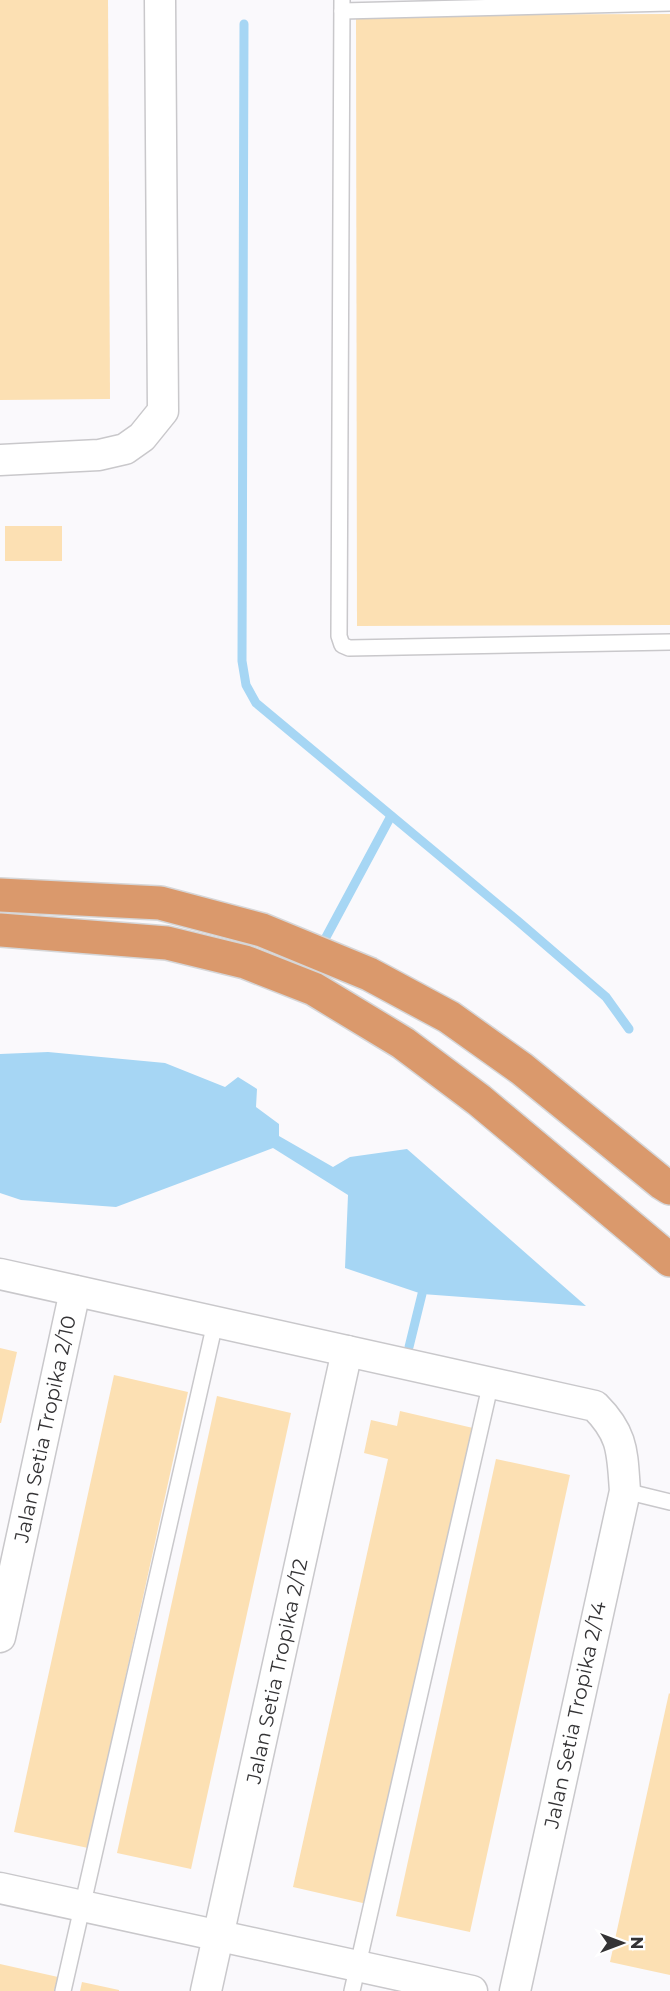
<svg xmlns="http://www.w3.org/2000/svg" width="670" height="1991" font-family="Montserrat,sans-serif">
	<style>
		.water { fill: #a6d6f4 }
		.lines { fill: none; stroke-linecap: round; stroke-linejoin: round }
		.stream { stroke: #a6d6f4; stroke-width: 9 }
		.building { fill: #fce0b3 }
		.lane-casing { stroke: #c9c8cb; stroke-width: 18 }
		.street-casing { stroke: #c9c8cb; stroke-width: 33 }
		.highway-casing { stroke: #d6d6d7; stroke-width: 36 }
		.lane { stroke: #fff; stroke-width: 15 }
		.street { stroke: #fff; stroke-width: 30 }
		.highway { stroke: #da996c; stroke-width: 33 }
		.labels { text-anchor: middle; dominant-baseline: central; stroke-width: 5; stroke-linejoin: round; paint-order: stroke }
		.street-label { font-size: 20px; fill: #343335; stroke: #fff }
	</style>
	<rect width="100%" height="100%" fill="#faf9fc"/>
	<path class="water" d="M48 1052 165 1063 225 1087 238 1077 257 1089 256 1107 279 1124V1136L333 1167 350 1157 407 1149 586 1306 422 1294 345 1268 348 1195 273 1148 116 1207 21 1200 0 1193V1054Z"/>
	<g class="lines">
		<g class="stream">
			<path d="M244 24 242 661 246 685 256 703 519 922 606 997 629 1029"/>
			<path d="M325 939 391 816"/>
			<path d="M409 1347 422 1294"/>
		</g>
	</g>
	<g class="building">
		<path d="M0 0H108L110 399 0 400Z"/>
		<path d="M670 14V625L357 626 356 15Z"/>
		<rect x="5" y="526" width="57" height="35"/>
		<path d="M0 1348 17 1352 1 1423H0Z"/>
		<path d="M114 1375 188 1392 88 1848 14 1832Z"/>
		<path d="M217 1396 291 1413 191 1869 117 1853Z"/>
		<path d="M400 1411 473 1428 367 1904 293 1887 388 1459 364 1453 371 1420 397 1426Z"/>
		<path d="M496 1459 570 1475 470 1932 396 1916Z"/>
		<path d="M669 1693 670 1694V1975L610 1962Z"/>
		<path d="M0 1964 58 1977 54 1991H0Z"/>
		<path d="M82 1982 119 1990V1991H80Z"/>
	</g>
	<g class="lines">
		<defs>
			<g id="lane">
				<path d="M342 0 339 636 342 645 349 648 670 642"/>
				<path d="M342 11 670 3"/>
				<path d="M625 1491 670 1502"/>
				<path d="M63 1991 215 1323"/>
				<path d="M352 1991 491 1382"/>
			</g>
			<g id="street">
				<path d="M0 460 99 455 125 449 142 437 163 411 160 0"/>
				<path d="M0 1274 595 1406C624 1435 622 1453 625 1491L515 1991"/>
				<path d="M0 1637 75 1291"/>
				<path d="M0 1888 472 1991"/>
				<path d="M206 1991 347 1351"/>
			</g>
			<g id="highway">
				<path d="M0 895 160 903 262 930 369 974 449 1017 522 1069 662 1183 670 1188"/>
				<path d="M0 930 167 943 245 962 314 989 403 1043 479 1100 670 1260"/>
			</g>
		</defs>
		<use href="#lane" class="lane-casing"/>
		<use href="#street" class="street-casing"/>
		<use href="#highway" class="highway-casing"/>
		<use href="#lane" class="lane"/>
		<use href="#street" class="street"/>
		<use href="#highway" class="highway"/>
	</g>
	<g class="labels">
		<g class="street-label">
			<text transform="translate(45 1429) rotate(-78)">Jalan Setia Tropika 2/10</text>
			<text transform="translate(277 1671) rotate(-78)">Jalan Setia Tropika 2/12</text>
			<text transform="translate(575 1715) rotate(-78)">Jalan Setia Tropika 2/14</text>
		</g>
	</g>
	<g transform="translate(622 1943) rotate(90)" stroke="#ffffff" stroke-width="4.5" paint-order="stroke">
	<path d="M0-4.5L10 22L0 15L-10 22Z" fill="#343335"/>
	<text y="-9" font-size="16" font-weight="bold" text-anchor="middle" fill="#343335">N</text>
	</g>
</svg>
